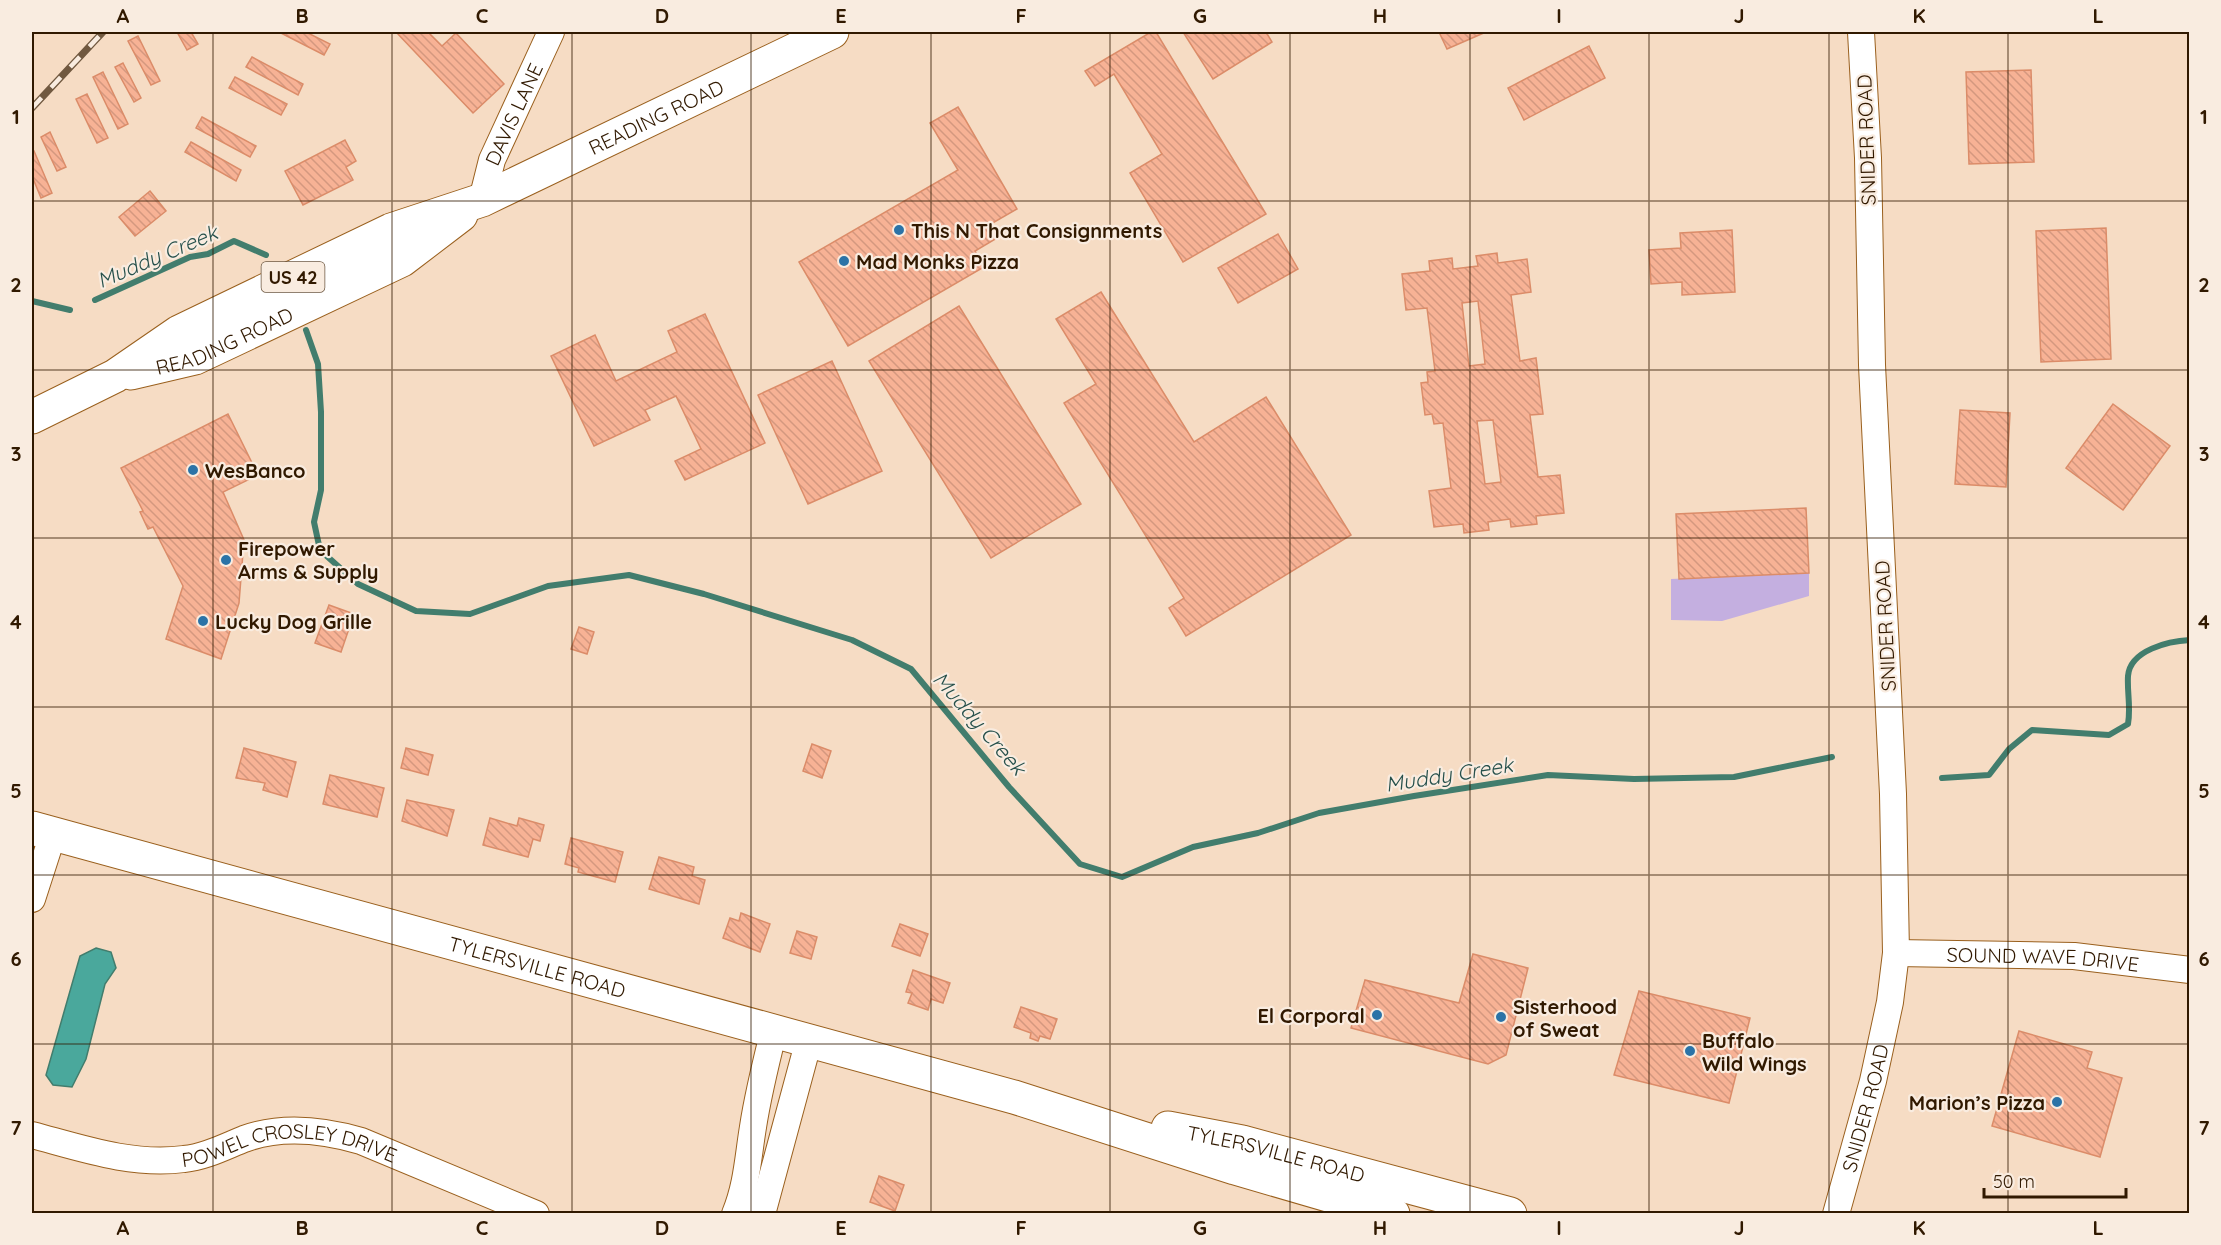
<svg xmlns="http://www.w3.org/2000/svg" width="2221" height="1245" font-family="Quicksand,sans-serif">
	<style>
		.green { fill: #c4afe0 }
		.water { fill: #4aa89c; stroke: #427d6d; stroke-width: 1.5 }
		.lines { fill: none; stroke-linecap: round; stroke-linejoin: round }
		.stream { stroke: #427d6d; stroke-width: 6 }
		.building { fill: url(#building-back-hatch); stroke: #db8c69; stroke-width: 1.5; fill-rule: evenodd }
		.minor-casing { stroke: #9a601e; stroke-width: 28 }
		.major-casing { stroke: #9a601e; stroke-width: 35 }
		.minor { stroke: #fff; stroke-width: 26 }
		.major { stroke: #fff; stroke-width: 33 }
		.rail-casing { stroke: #715940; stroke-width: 7 }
		.rail { stroke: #f9ece0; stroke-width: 4.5; stroke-dasharray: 14; stroke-linecap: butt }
		.grid { fill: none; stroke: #311900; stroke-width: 1.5; stroke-opacity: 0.55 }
		.poi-dot { fill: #2b73a7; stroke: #f9ece0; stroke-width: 2 }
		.labels { text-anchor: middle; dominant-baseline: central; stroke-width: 4.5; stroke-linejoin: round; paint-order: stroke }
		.shield { fill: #f9ece0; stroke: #6d5843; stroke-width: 1.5 }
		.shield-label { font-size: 18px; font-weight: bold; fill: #311900 }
		.street-label { font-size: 20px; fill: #311900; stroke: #f9ece0 }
		.poi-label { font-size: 20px; font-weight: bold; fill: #311900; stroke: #f9ece0; text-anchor: start }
		.water-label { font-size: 21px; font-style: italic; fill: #26504b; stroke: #f9ece0 }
		.neatline { fill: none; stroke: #311900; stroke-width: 2 }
		.grid-label { font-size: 20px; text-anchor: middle; font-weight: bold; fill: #311900 }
	</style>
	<defs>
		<pattern id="building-back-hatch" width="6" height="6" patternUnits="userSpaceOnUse" patternTransform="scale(1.5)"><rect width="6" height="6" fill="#f7b295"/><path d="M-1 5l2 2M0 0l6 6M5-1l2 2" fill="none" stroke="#d4987f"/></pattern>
	</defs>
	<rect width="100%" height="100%" fill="#f6dcc4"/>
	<path class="green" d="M1809 573V596L1722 621 1671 620V579Z"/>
	<path class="water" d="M96 948 111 952 116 968 105 984 86 1059 72 1087 53 1085 46 1075 80 956Z"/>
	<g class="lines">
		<g class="stream">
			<path d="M95 300 190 257 208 254 234 241 266 255"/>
			<path d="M32 301 70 310"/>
			<path d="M306 330 318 364 321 412V490L314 522 320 550 358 584 416 611 470 614 548 586 629 575 704 594 852 640 911 669 1009 787 1080 864 1122 877 1193 847 1258 833 1319 813 1414 796 1548 775 1634 779 1734 777 1832 757"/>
			<path d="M1942 778 1989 775 2009 749 2032 730 2109 735 2128 724C2131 707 2127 693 2128 676 2130 650 2169 641 2190 640"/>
		</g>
	</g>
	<g class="building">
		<path d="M177 32H191L198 44 187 50Z"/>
		<path d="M279 32H306L330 44 324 55Z"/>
		<path d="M396 32H428L442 46 456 33 504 84 473 113Z"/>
		<path d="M1151 32H1156L1266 214 1183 262 1130 173 1162 154 1114 74 1095 86 1085 71Z"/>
		<path d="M1183 32H1266L1272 42 1213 79Z"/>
		<path d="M1439 32H1486L1447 49Z"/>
		<path d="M138 36 160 81 151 85 128 41Z"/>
		<path d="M1589 46 1605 78 1524 120 1508 88Z"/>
		<path d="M252 57 303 84 298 95 246 67Z"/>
		<path d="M123 63 141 98 134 102 115 67Z"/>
		<path d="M2031 70 2034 162 1969 164 1966 72Z"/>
		<path d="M103 72 128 124 118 129 93 77Z"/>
		<path d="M235 77 287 104 281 115 229 88Z"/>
		<path d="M87 94 108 138 97 143 76 99Z"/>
		<path d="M958 107 1017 209 989 225 997 238 975 251 984 267 848 346 799 262 958 170 930 123Z"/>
		<path d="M202 117 256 146 250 157 196 128Z"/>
		<path d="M50 132 66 167 57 171 41 137Z"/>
		<path d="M345 140 356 161 346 167 353 180 303 205 285 171Z"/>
		<path d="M191 142 241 170 236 181 185 152Z"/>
		<path d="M34 151 52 193 41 198 32 176V152Z"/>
		<path d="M150 191 166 211 135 236 119 217Z"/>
		<path d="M2106 228 2111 359 2041 362 2036 231Z"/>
		<path d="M1732 230 1735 292 1682 295V282L1651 284 1649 250 1681 248 1680 233Z"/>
		<path d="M1278 234 1298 269 1238 303 1218 268Z"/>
		<path d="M1497 253 1498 263 1527 259 1531 292 1511 295 1520 361 1536 358 1543 414 1530 415 1538 477 1560 475 1564 513 1536 516 1537 524 1511 527 1510 519 1488 522 1489 530 1464 533 1463 524 1434 527 1429 491 1451 488 1443 423 1434 424 1432 414 1425 415 1421 383 1428 382 1427 372 1435 371 1427 308 1406 310 1402 274 1430 271 1429 261 1452 258 1453 269 1478 266 1476 256ZM1478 301 1485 364 1469 366 1462 303ZM1493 420 1501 482 1485 484 1477 421Z"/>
		<path d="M1101 292 1194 442 1266 397 1351 535 1186 636 1169 608 1184 598 1064 403 1096 384 1056 319Z"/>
		<path d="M959 306 1081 504 991 558 869 361Z"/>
		<path d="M705 314 765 443 685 480 675 461 701 449 676 396 645 410 650 420 594 446 551 356 595 335 616 381 677 352 668 331Z"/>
		<path d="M832 361 882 471 808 504 758 395Z"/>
		<path d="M2113 404 2170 446 2123 510 2066 468Z"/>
		<path d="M1960 410 2010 413 2006 487 1955 484Z"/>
		<path d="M228 414 258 475 223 492 244 540 239 603 221 659 166 639 183 586 153 527 148 529 140 512 143 511 121 468Z"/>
		<path d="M1806 508 1809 573 1679 579 1676 514Z"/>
		<path d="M329 605 354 614 341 652 315 643Z"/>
		<path d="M579 627 594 632 587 654 571 649Z"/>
		<path d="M812 744 831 751 822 778 803 771Z"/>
		<path d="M244 748 296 762 287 797 263 790 265 783 236 778Z"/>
		<path d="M406 748 433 755 428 775 401 768Z"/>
		<path d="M330 775 384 788 377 817 323 804Z"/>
		<path d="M407 800 454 810 447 836 402 821Z"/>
		<path d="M490 818 517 826 519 818 544 825 540 841 533 839 528 857 483 845Z"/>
		<path d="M571 838 623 852 615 882 578 872 579 868 565 864Z"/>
		<path d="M659 857 694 867 692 876 705 880 699 904 649 889Z"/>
		<path d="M741 913 770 924 760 952 723 938 730 918 739 921Z"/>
		<path d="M900 924 928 934 920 956 892 946Z"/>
		<path d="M797 931 817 937 811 959 790 953Z"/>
		<path d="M1473 954 1528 968 1506 1055 1488 1064 1351 1028 1365 980 1459 1003Z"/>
		<path d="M913 970 950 983 943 1003 931 999 928 1010 908 1003 912 993 906 992Z"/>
		<path d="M1639 991 1750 1018 1729 1103 1614 1075Z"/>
		<path d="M1021 1007 1057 1019 1050 1039 1040 1036 1038 1041 1030 1038 1031 1033 1014 1027Z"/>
		<path d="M2019 1031 2092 1052 2087 1068 2122 1078 2100 1157 1992 1126Z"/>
		<path d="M879 1176 904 1185 895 1211 870 1202Z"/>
	</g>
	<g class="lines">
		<defs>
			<g id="minor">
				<path id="s1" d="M482 200 492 160 551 32"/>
				<path d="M32 899 53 834"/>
				<path id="s2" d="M1896 953 2074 956 2190 970"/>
				<path id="s3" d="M32 1135C81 1148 132 1166 184 1159 205 1157 224 1147 244 1139 282 1125 323 1130 361 1141L536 1214"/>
				<path d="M735 1214C747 1185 748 1157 753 1127 758 1094 766 1062 774 1030"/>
				<path d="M762 1214 809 1040"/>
				<path id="s4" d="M1836 1214 1873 1081 1890 1002 1896 953 1893 794 1872 365 1868 158 1861 32"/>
			</g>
			<g id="major">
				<path id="s5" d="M131 373 195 358 402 260 461 215"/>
				<path id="s6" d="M32 417 115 376 179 332 391 230 482 200 832 32"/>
				<path id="s7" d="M32 828 1014 1097 1235 1168 1393 1214"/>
				<path id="s8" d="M1168 1128 1242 1142 1510 1214"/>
			</g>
		</defs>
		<use href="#minor" class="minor-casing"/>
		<use href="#major" class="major-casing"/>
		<use href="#minor" class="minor"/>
		<use href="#major" class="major"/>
		<defs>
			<path id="rail" d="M32 108 103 32"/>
		</defs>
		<use href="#rail" class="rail-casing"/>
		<use href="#rail" class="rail"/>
	</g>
	<path class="grid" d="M213 32V1214M392 32V1214M572 32V1214M751 32V1214M931 32V1214M1110 32V1214M1290 32V1214M1470 32V1214M1649 32V1214M1829 32V1214M2008 32V1214M32 201H2190M32 370H2190M32 538H2190M32 707H2190M32 875H2190M32 1044H2190"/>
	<g class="poi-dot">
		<circle cx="899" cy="230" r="6"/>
		<circle cx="844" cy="261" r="6"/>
		<circle cx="193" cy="470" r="6"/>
		<circle cx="226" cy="560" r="6"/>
		<circle cx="203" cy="621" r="6"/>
		<circle cx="1377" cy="1015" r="6"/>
		<circle cx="1501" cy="1017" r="6"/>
		<circle cx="1690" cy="1051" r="6"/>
		<circle cx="2057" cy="1102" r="6"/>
	</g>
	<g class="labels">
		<rect class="shield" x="261.5" y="262" width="63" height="30" rx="4.5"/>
		<g class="shield-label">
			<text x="293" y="277">US 42</text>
		</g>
		<g class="street-label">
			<text stroke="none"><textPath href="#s1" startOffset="92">DAVIS LANE</textPath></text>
			<text stroke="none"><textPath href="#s6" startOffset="694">READING ROAD</textPath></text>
			<text transform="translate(1866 140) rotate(-92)">SNIDER ROAD</text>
			<text stroke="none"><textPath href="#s5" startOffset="99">READING ROAD</textPath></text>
			<text transform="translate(1885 626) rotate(-93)">SNIDER ROAD</text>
			<text stroke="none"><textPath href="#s2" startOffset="147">SOUND WAVE DRIVE</textPath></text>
			<text stroke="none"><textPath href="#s7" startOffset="524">TYLERSVILLE ROAD</textPath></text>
			<text stroke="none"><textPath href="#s4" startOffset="110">SNIDER ROAD</textPath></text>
			<text stroke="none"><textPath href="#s8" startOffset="111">TYLERSVILLE ROAD</textPath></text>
			<text stroke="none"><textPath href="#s3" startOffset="264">POWEL CROSLEY DRIVE</textPath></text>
		</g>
		<g class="poi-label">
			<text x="911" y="230">This N That Consignments</text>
			<text x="856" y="261">Mad Monks Pizza</text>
			<text x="205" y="470">WesBanco</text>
			<text x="238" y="548">Firepower<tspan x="238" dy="23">Arms &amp; Supply</tspan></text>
			<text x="215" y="621">Lucky Dog Grille</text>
			<text x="1513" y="1006">Sisterhood<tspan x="1513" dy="23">of Sweat</tspan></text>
			<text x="1365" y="1015" text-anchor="end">El Corporal</text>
			<text x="1702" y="1040">Buffalo<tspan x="1702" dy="23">Wild Wings</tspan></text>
			<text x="2045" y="1102" text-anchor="end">Marion’s Pizza</text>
		</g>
		<g class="water-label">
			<text transform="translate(157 256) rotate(-23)">Muddy Creek</text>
			<text transform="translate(980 723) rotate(49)">Muddy Creek</text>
			<text transform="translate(1449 774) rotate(-9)">Muddy Creek</text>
		</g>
	</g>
	<rect width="2221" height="1245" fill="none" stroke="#f9ece0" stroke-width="66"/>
	<path d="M1984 1188v9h142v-9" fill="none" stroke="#311900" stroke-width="3"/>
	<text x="1993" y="1188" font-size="18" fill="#311900" stroke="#f9ece0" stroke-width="4.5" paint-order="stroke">50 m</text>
	<rect x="33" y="33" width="2155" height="1179" class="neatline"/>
	<g class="grid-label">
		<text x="123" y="23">A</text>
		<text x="302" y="23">B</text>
		<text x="482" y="23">C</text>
		<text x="662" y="23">D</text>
		<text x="841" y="23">E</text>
		<text x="1021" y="23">F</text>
		<text x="1200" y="23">G</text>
		<text x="1380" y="23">H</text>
		<text x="1559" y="23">I</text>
		<text x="1739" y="23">J</text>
		<text x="1919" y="23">K</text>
		<text x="2098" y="23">L</text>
		<text x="16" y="124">1</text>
		<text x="2204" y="124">1</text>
		<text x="16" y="292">2</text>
		<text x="2204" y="292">2</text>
		<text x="16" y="461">3</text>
		<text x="2204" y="461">3</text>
		<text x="16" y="629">4</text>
		<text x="2204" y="629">4</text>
		<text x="16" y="798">5</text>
		<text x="2204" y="798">5</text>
		<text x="16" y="966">6</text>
		<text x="2204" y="966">6</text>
		<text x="16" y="1135">7</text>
		<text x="2204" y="1135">7</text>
		<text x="123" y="1235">A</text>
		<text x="302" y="1235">B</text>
		<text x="482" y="1235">C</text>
		<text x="662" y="1235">D</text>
		<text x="841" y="1235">E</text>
		<text x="1021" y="1235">F</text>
		<text x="1200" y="1235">G</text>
		<text x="1380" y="1235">H</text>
		<text x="1559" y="1235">I</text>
		<text x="1739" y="1235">J</text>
		<text x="1919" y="1235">K</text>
		<text x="2098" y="1235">L</text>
	</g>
</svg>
